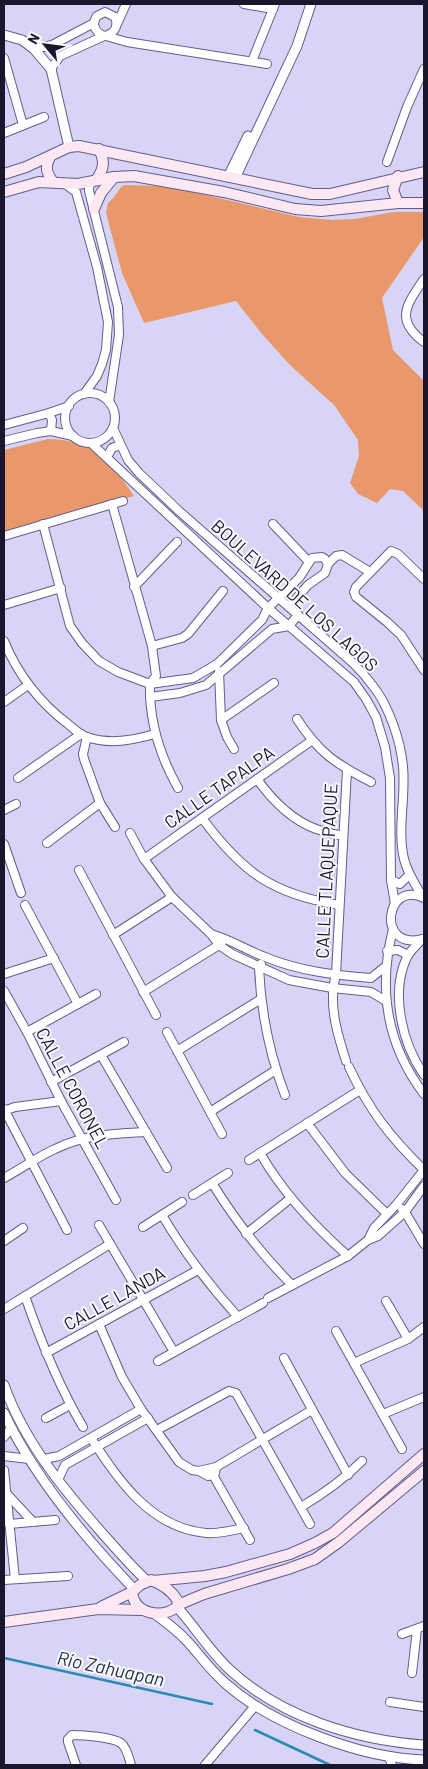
<svg xmlns="http://www.w3.org/2000/svg" width="428" height="1769" font-family="Barlow,sans-serif">
	<style>
		.green { fill: #e9986b }
		.lines { fill: none; stroke-linecap: round; stroke-linejoin: round }
		.stream { stroke: #298bb1; stroke-width: 2.5 }
		.minor-casing { stroke: #635d8f; stroke-width: 10 }
		.tertiary-casing { stroke: #635d8f; stroke-width: 11 }
		.secondary-casing { stroke: #635d8f; stroke-width: 12 }
		.minor { stroke: #fff; stroke-width: 8 }
		.tertiary { stroke: #fff; stroke-width: 9 }
		.secondary { stroke: #fce8f2; stroke-width: 10 }
		.labels { text-anchor: middle; dominant-baseline: central; stroke-width: 4; stroke-linejoin: round; paint-order: stroke }
		.street-label { font-size: 18px; fill: #1a172c; stroke: #f9f8fe }
		.water-label { font-size: 19px; font-style: italic; fill: #1e333d; stroke: #f9f8fe }
	</style>
	<rect width="100%" height="100%" fill="#d7d4f6"/>
	<g class="green">
		<path d="M124 185 162 186 189 191 299 217 332 220 355 219 393 212H424V237L382 298 393 350 424 381V538L423 510 403 491 390 489 377 503 358 494 350 483 359 456 358 440 334 405 290 365 262 334 236 301 144 323 122 273 106 213 108 203 114 197 121 187Z"/>
		<path d="M48 439C95 440 109 459 134 496L4 533V450Z"/>
	</g>
	<g class="lines">
		<g class="stream">
			<path d="M4 1658 212 1704"/>
			<path d="M255 1730 330 1765"/>
		</g>
		<defs>
			<g id="minor">
				<path d="M244 4 273 9"/>
				<path d="M117 24 126 4"/>
				<path d="M106 36 127 42 267 64"/>
				<path d="M34 49 52 45 94 23"/>
				<path d="M4 58 23 125"/>
				<path d="M252 61 275 4"/>
				<path d="M51 69 60 56 104 36C114 34 119 27 115 17L105 12 97 16C91 24 95 32 104 36"/>
				<path d="M4 133 44 117"/>
				<path d="M387 162 407 107 424 69"/>
				<path d="M92 181 89 187V191L118 307 119 335 109 402"/>
				<path d="M65 184 76 192 97 267 108 322 106 350 102 364 97 376 84 394"/>
				<path d="M424 279C407 304 394 320 424 342"/>
				<circle cx="90" cy="418" r="25"/>
				<path d="M49 413 52 420 51 431"/>
				<path d="M4 425 49 413 69 406"/>
				<path d="M113 428 128 460 139 473 179 511 353 663C360 670 367 678 373 686 389 706 401 742 403 767 406 797 397 829 404 859 407 872 415 884 422 896"/>
				<path d="M4 441 37 433 51 431 73 436"/>
				<path d="M91 443 268 608 354 682 366 699 376 717 385 747 390 778 391 880 395 904"/>
				<path d="M107 457 112 448 120 445"/>
				<path d="M112 504 152 646 156 676 150 684"/>
				<path d="M43 524 70 626 82 643 99 661 118 672 150 684 193 678 217 664 262 620 268 608 299 578 312 558 322 557 325 559 328 564 325 573 308 585 289 607"/>
				<path d="M273 524 309 562"/>
				<path d="M4 536 123 501"/>
				<path d="M328 564 336 556 342 555 370 572"/>
				<path d="M424 579 398 554 391 551 356 587 354 592 356 597 387 622 401 635 424 670"/>
				<path d="M134 587 177 542"/>
				<path d="M4 605 61 588"/>
				<path d="M4 641C18 675 39 702 68 724 74 729 80 735 87 737 110 745 133 740 155 734"/>
				<path d="M152 646 182 638 188 634 223 591"/>
				<path d="M219 671 221 720 227 737 234 749"/>
				<path d="M150 684C149 722 160 756 178 788"/>
				<path d="M150 697 180 693 206 685 272 629 289 626 298 615"/>
				<path d="M4 702 28 685"/>
				<path d="M297 719C319 753 336 764 371 782"/>
				<path d="M221 720 274 683"/>
				<path d="M87 737 83 754 84 759 100 803 115 827"/>
				<path d="M18 778 81 734"/>
				<path d="M257 779C272 800 292 820 316 829 325 832 334 834 343 836"/>
				<path d="M4 810 16 804"/>
				<path d="M202 818C242 872 272 894 339 905"/>
				<path d="M130 833 144 859 172 897 211 934 219 945 232 954 289 980 332 988 371 992 386 1001"/>
				<path d="M47 843 100 803"/>
				<path d="M4 844 21 893"/>
				<path d="M144 859 311 741"/>
				<path d="M79 870 156 1015"/>
				<path d="M391 880 400 884 409 875"/>
				<path d="M25 905 78 1004"/>
				<path d="M393 929C378 988 386 1044 424 1094"/>
				<path d="M211 934C230 939 246 950 265 957 299 971 334 975 371 978L386 966"/>
				<path d="M113 935 172 897"/>
				<path d="M422 939C417 945 411 950 407 957 390 993 402 1043 424 1075"/>
				<path d="M422 939C376 951 385 879 424 898"/>
				<path d="M387 951 398 950 408 955"/>
				<path d="M261 964 259 968C261 1012 269 1053 285 1095"/>
				<path d="M4 974 54 958"/>
				<path d="M4 991 27 1032 61 1101 116 1200"/>
				<path d="M143 992 219 945 222 941"/>
				<path d="M27 1032 96 994"/>
				<path d="M167 1032 222 1134"/>
				<path d="M177 1051 261 999"/>
				<path d="M101 1055 167 1168"/>
				<path d="M346 1061C337 1033 328 1004 336 974L347 770"/>
				<path d="M349 1067C369 1110 390 1137 424 1170"/>
				<path d="M51 1082 124 1042"/>
				<path d="M4 1109 67 1230"/>
				<path d="M4 1111 15 1107 61 1101"/>
				<path d="M210 1112 276 1070"/>
				<path d="M307 1123 345 1173 387 1214"/>
				<path d="M260 1153C283 1193 314 1226 348 1256"/>
				<path d="M249 1160 360 1090"/>
				<path d="M4 1178C21 1169 37 1157 55 1149 86 1134 112 1134 146 1132"/>
				<path d="M212 1183C235 1220 261 1254 292 1285"/>
				<path d="M193 1195 228 1173"/>
				<path d="M402 1209 405 1212 424 1244"/>
				<path d="M162 1215C184 1252 209 1285 238 1317"/>
				<path d="M99 1225 174 1352"/>
				<path d="M143 1227 182 1202"/>
				<path d="M246 1234 291 1198"/>
				<path d="M368 1240 374 1228 396 1205 424 1170"/>
				<path d="M4 1241 23 1228"/>
				<path d="M25 1296C41 1342 58 1385 83 1427"/>
				<path d="M268 1298 348 1256 368 1240 378 1236 405 1212 424 1186"/>
				<path d="M386 1301 408 1339"/>
				<path d="M4 1309 110 1244"/>
				<path d="M99 1324 122 1377 141 1409 179 1462 192 1470 199 1471 216 1467 215 1473 213 1475 208 1476 199 1471"/>
				<path d="M336 1331 402 1449"/>
				<path d="M46 1353 198 1270"/>
				<path d="M284 1358 348 1475"/>
				<path d="M158 1361 263 1303"/>
				<path d="M354 1363 408 1339 424 1327"/>
				<path d="M383 1414 424 1397"/>
				<path d="M46 1418 70 1405"/>
				<path d="M157 1430 229 1391 236 1393 310 1524"/>
				<path d="M4 1437 11 1428"/>
				<path d="M91 1438C119 1481 151 1528 206 1533 218 1534 231 1531 244 1528"/>
				<path d="M4 1456 29 1459"/>
				<path d="M44 1459 59 1456 141 1409"/>
				<path d="M216 1467 312 1410"/>
				<path d="M4 1470 15 1579"/>
				<path d="M213 1475 250 1540"/>
				<path d="M58 1480 65 1465 148 1418"/>
				<path d="M7 1494 33 1522"/>
				<path d="M301 1507C323 1494 343 1480 362 1461"/>
				<path d="M9 1524 55 1520"/>
				<path d="M4 1580 68 1576"/>
				<path d="M402 1634 424 1626"/>
				<path d="M412 1673 417 1629"/>
				<path d="M390 1702 424 1707"/>
				<path d="M389 1757 392 1765"/>
				<path d="M76 1765 68 1742V1739L72 1735C83 1735 112 1737 121 1743 127 1748 129 1758 131 1765"/>
				<path d="M205 1765 255 1706"/>
			</g>
			<g id="tertiary">
				<path d="M4 35 22 40 34 49 51 69 69 147"/>
				<path d="M228 177 248 136"/>
				<path d="M235 178 297 46 311 4"/>
				<path d="M4 1385C24 1441 63 1489 103 1534 117 1550 131 1566 147 1581"/>
				<path d="M4 1413C34 1477 85 1538 134 1589"/>
				<path d="M177 1607C195 1627 209 1650 229 1669 280 1717 355 1740 424 1745"/>
				<path d="M155 1614C166 1622 177 1630 187 1641 200 1655 210 1670 225 1683 272 1725 361 1758 424 1760"/>
			</g>
			<g id="secondary">
				<path d="M50 157C45 167 46 172 53 182"/>
				<path d="M4 174 26 167 69 147 79 146 312 194H330L424 172"/>
				<path d="M97 179C104 168 105 161 99 149"/>
				<path d="M4 192 39 182 78 184 114 177 134 176 224 192 295 209 321 211 398 203H424"/>
				<path d="M398 203 393 190 398 176"/>
				<path d="M94 209 101 193 114 177"/>
				<path d="M151 1580C162 1584 172 1591 178 1601L177 1607C161 1619 134 1614 132 1592L140 1585Z"/>
				<path d="M153 1581 205 1576 226 1572 290 1554 315 1543 333 1533 424 1454"/>
				<path d="M178 1605 204 1594 288 1569 315 1559 339 1542 424 1471"/>
				<path d="M101 1607 132 1592"/>
				<path d="M4 1622 98 1609 142 1610"/>
			</g>
		</defs>
		<use href="#minor" class="minor-casing"/>
		<use href="#tertiary" class="tertiary-casing"/>
		<use href="#secondary" class="secondary-casing"/>
		<use href="#minor" class="minor"/>
		<use href="#tertiary" class="tertiary"/>
		<use href="#secondary" class="secondary"/>
	</g>
	<g class="labels">
		<g class="street-label">
			<text transform="translate(295 595) rotate(42)">BOULEVARD DE LOS LAGOS</text>
			<text transform="translate(219 787) rotate(-35)">CALLE TAPALPA</text>
			<text transform="translate(326 871) rotate(-87)">CALLE TLAQUEPAQUE</text>
			<text transform="translate(73 1088) rotate(62)">CALLE CORONEL</text>
			<text transform="translate(114 1298) rotate(-29)">CALLE LANDA</text>
		</g>
		<g class="water-label">
			<text transform="translate(111 1668) rotate(12)">Río Zahuapan</text>
		</g>
	</g>
	<rect width="428" height="1769" fill="none" stroke="#1a172c" stroke-width="10"/>
	<g transform="translate(45 45) rotate(299)" stroke="#f9f8fe" stroke-width="4" paint-order="stroke">
	<path d="M0-4L9 19L0 12L-9 19Z" fill="#1a172c"/>
	<text y="-8" font-size="14" font-weight="bold" text-anchor="middle" fill="#1a172c">N</text>
	</g>
</svg>
